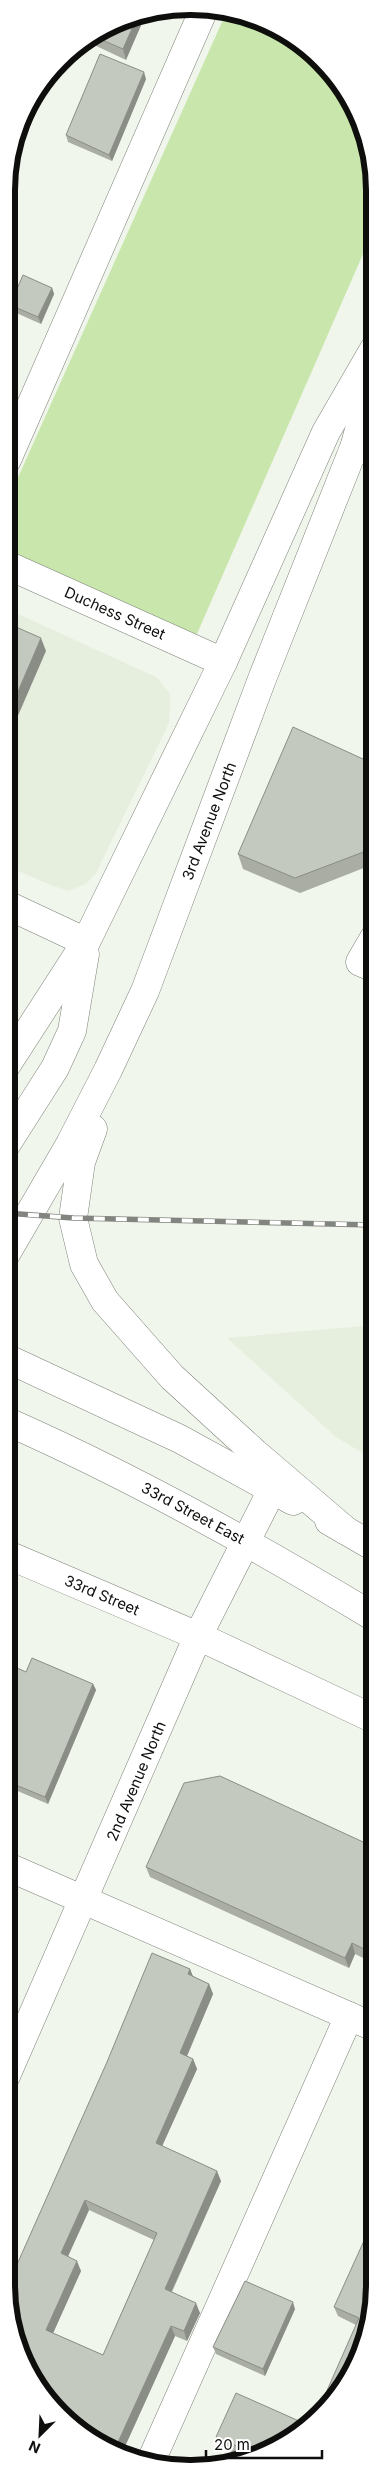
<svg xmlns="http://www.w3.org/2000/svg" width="381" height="2475" font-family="Inter,sans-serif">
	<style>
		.built { fill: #e6efde }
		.green { fill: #c9e7ac }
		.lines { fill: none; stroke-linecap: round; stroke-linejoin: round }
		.minor-casing { stroke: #7d8279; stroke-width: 29 }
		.major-casing { stroke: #7d8279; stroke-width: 29 }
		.minor { stroke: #fff; stroke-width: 28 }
		.major { stroke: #fff; stroke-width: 28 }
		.rail-casing { stroke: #82857f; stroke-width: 5.5 }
		.rail { stroke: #fff; stroke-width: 4; stroke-dasharray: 11; stroke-linecap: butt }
		.wall { fill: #a9ada4; fill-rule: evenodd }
		.shaded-wall { fill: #898d86 }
		.building { fill: #c4c9bf; stroke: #898d86; fill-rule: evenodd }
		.labels { text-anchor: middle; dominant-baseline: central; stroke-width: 5; stroke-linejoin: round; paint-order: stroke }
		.street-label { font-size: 15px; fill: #0e0f0c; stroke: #fff }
		.rim { fill: none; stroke: #0e0f0c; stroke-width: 6 }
	</style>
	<rect width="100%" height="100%" fill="#f1f6ed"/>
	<g class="built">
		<path d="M7 609 156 677 170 694 169 723 96 873 86 884 69 891 53 886 7 866Z"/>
		<path d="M374 1325V1460L336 1437 227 1338Z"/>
	</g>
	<path class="green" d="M226 13 272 25 321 60 356 109 374 178V229L196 636 7 551V502Z"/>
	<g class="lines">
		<defs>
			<g id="minor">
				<path d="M355 445 374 454"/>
				<path d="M7 460 205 7"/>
				<path d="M7 565 223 662"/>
				<path d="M7 905 86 942"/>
				<path d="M374 938 360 962 367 965 374 962"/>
				<path d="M6 1554 198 1636 374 1719"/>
				<path d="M6 1866 374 2027"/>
				<path d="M6 2076 198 1636 272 1490"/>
				<path d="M151 2461 349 2016"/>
			</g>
			<g id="major">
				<path d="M6 1066 86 942 223 662 326 432 374 349"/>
				<path d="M93 1129 81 1162 73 1218 84 1264 105 1301 172 1377 255 1453 345 1530"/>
				<path d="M6 1145 55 1068 72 1031 85 954"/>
				<path d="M6 1254 70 1144 108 1070 145 991 262 679 355 445 374 372"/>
				<path d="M6 1358 180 1439 293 1501"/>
				<path d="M6 1421C133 1477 255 1545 374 1617"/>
				<path d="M329 1521 374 1547"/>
			</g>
		</defs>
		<use href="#minor" class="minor-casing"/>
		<use href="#major" class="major-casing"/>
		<use href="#minor" class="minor"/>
		<use href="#major" class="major"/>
		<defs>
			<path id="rail" d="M6 1213 73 1218 374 1225"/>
		</defs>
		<use href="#rail" class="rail-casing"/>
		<use href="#rail" class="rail"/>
	</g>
	<g class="wall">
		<path d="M132 16 126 60 90 43 89 40Z"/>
		<path d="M146 79 112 161 68 142 66 135Z"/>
		<path d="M52 288 54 294 41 324 12 311 10 305Z"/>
		<path d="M374 764V864L300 893 243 869 238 854Z"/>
		<path d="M6 1663 26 1672 93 1684 96 1690 48 1804 6 1786Z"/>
		<path d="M374 1847V1963L355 1954 349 1968 150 1877 146 1867Z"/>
		<path d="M190 1969 193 1977 209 1984 213 1994 187 2056 193 2059 197 2069 162 2146 221 2181 172 2292 200 2313 187 2341 175 2336 122 2453 7 2287ZM89 2210 154 2240 103 2355 53 2333 81 2271 68 2256Z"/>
		<path d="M374 2297 356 2325 338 2316 334 2307Z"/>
		<path d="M295 2309 265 2376 216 2354 213 2347Z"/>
		<path d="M308 2425 249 2459H248L220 2447 216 2437Z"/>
	</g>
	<g class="shaded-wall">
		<path d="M146 14 126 60 123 49 138 15Z"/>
		<path d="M144 72 146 79 112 161 109 155Z"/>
		<path d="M21 123 24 130 14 152Z"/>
		<path d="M52 288 54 294 41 324 38 317Z"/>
		<path d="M41 638 46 651 7 741V717Z"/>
		<path d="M93 1684 96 1690 48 1804 45 1797Z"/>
		<path d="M352 1943 355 1954 349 1968 345 1958Z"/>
		<path d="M190 1969 194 1979 188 1974Z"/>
		<path d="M209 1984 213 1994 184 2063 180 2053Z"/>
		<path d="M193 2059 197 2069 159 2153 156 2143Z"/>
		<path d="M217 2171 221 2181 168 2299 165 2289Z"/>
		<path d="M85 2200 89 2210 65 2263 61 2253Z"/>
		<path d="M77 2261 81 2271 50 2340 46 2330Z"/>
		<path d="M293 2302 295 2309 265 2376 263 2369Z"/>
		<path d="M196 2303 200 2313 187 2341 184 2331Z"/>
		<path d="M171 2326 175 2336 122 2453 114 2451Z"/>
	</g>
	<g class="building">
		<path d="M138 15 123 49 95 37 132 16Z"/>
		<path d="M100 54 144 72 109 155 66 135Z"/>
		<path d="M23 275 52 288 38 317 10 305Z"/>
		<path d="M7 623 41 638 7 717Z"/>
		<path d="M293 727 374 764V848L295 878 238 854Z"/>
		<path d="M32 1658 93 1684 45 1797 6 1781V1663L26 1672Z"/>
		<path d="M220 1776 374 1847V1954L352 1943 345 1958 146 1867 184 1783Z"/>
		<path d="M152 1953 190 1969 188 1974 209 1984 180 2053 193 2059 156 2143 217 2171 165 2289 196 2303 184 2331 171 2326 114 2451 109 2450 60 2415 20 2355 7 2287 107 2062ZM85 2200 157 2233 103 2355 46 2330 77 2261 61 2253Z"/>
		<path d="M367 2234 374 2237V2297L356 2366 314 2420 359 2318 334 2307Z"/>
		<path d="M245 2281 293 2302 263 2369 213 2347Z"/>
		<path d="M236 2393 308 2425 257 2455 216 2437Z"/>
	</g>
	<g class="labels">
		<g class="street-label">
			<text transform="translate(115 613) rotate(24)">Duchess Street</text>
			<text transform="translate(209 821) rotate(-69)">3rd Avenue North</text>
			<text transform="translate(193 1513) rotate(28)">33rd Street East</text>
			<text transform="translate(102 1595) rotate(23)">33rd Street</text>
			<text transform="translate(136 1781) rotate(-67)">2nd Avenue North</text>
		</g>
	</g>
	<path d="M0 0H381V2475H0ZM190 15H191A175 175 0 0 1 366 190V2285A175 175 0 0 1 191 2460H190A175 175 0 0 1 15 2285V190A175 175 0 0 1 190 15Z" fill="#fff" fill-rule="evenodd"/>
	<path class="rim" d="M190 15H191A175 175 0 0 1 366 190V2285A175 175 0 0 1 191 2460H190A175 175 0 0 1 15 2285V190A175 175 0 0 1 190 15Z"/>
	<g transform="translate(40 2435) rotate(204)" stroke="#ffffff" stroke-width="4" paint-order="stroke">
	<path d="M0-4L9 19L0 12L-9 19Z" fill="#0e0f0c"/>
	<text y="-8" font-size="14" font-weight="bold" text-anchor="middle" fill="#0e0f0c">N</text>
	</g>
	<path d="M206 2450v8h116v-8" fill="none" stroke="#0e0f0c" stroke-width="2.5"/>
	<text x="214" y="2450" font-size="15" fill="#0e0f0c" stroke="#ffffff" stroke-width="4" paint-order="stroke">20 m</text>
</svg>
